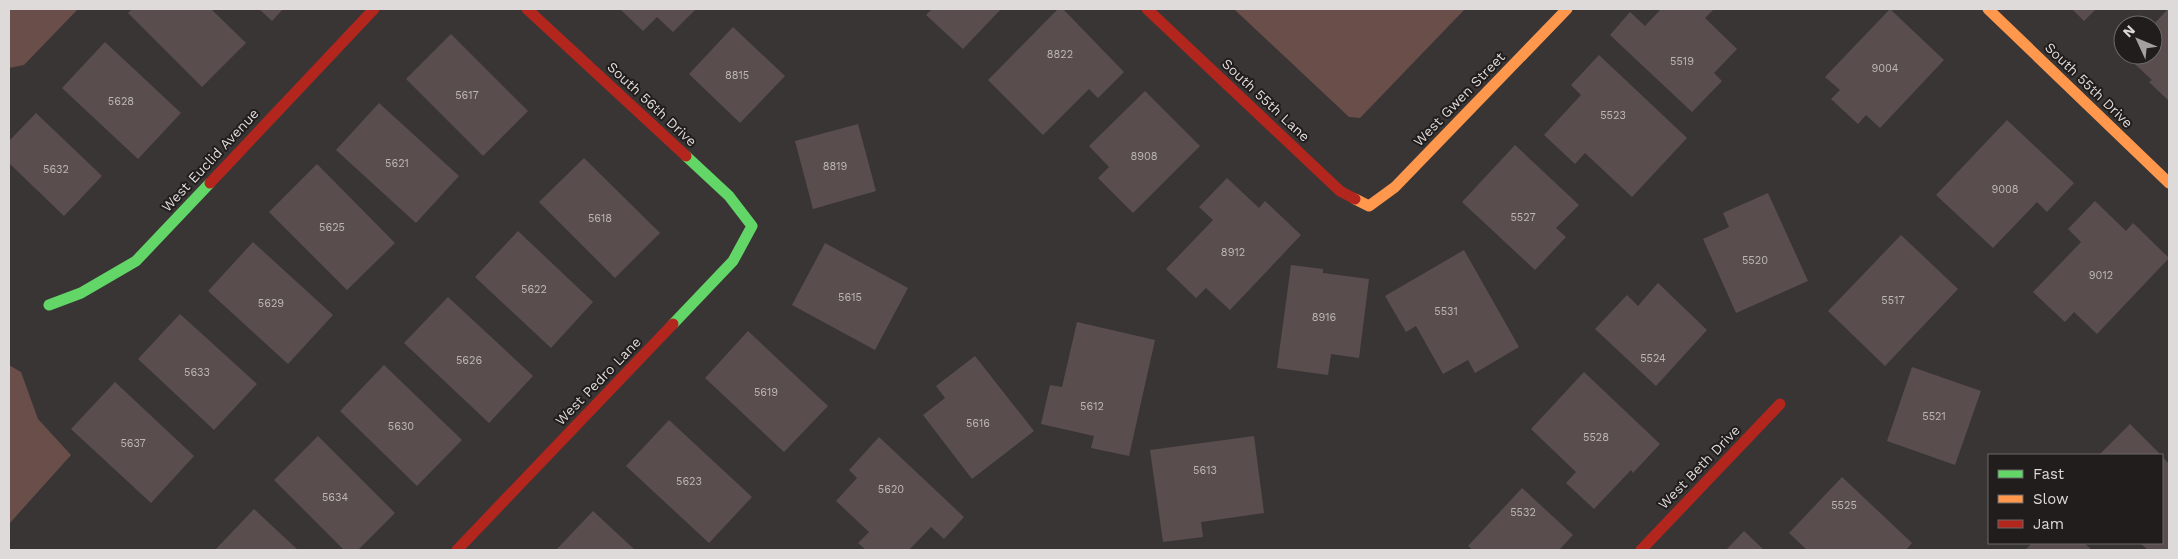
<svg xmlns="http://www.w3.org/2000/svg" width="2178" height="559" font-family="'Work Sans',sans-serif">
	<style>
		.green { fill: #694e49 }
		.building { fill: #594e4d }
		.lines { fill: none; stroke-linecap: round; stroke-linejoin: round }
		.fast { stroke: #63d668; stroke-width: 11 }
		.slow { stroke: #ff974d; stroke-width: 11 }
		.jam { stroke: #b3261e; stroke-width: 11 }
		.labels { text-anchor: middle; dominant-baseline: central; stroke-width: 4; stroke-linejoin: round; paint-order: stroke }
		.number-label { font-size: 11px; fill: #bdb7b6 }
		.street-label { font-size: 14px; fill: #dedad9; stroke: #201d1c }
	</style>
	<rect width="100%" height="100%" fill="#393535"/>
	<g class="green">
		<path d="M9 9H78L24 65 9 68Z"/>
		<path d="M1234 9H1465L1360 118 1349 117Z"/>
		<path d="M9 365 21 372 38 419 71 455 9 524Z"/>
	</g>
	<g class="building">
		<path d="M132 9H211L246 43 202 87 128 13Z"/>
		<path d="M259 9H283L272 21Z"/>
		<path d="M620 9H696L673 32 657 17 643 31Z"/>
		<path d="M932 9H1001L963 49 926 15Z"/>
		<path d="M1058 9H1063L1124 72 1098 98 1089 89 1043 135 988 80Z"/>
		<path d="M1661 9H1714L1705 18 1737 49 1714 73 1722 81 1692 112 1610 35 1630 12 1645 26Z"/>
		<path d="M1890 9 1944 60 1880 128 1866 115 1858 124 1831 99 1840 90 1825 77Z"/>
		<path d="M2072 9H2096L2084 21Z"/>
		<path d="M2168 9H2169V101L2149 82 2152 80 2125 55H2153V25Z"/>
		<path d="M2139 16 2148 25H2131Z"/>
		<path d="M733 27 785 76 740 123 689 74Z"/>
		<path d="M2123 33V53L2113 44Z"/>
		<path d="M451 34 528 111 483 156 406 79Z"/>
		<path d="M105 42 181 113 138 159 62 88Z"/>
		<path d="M1599 55 1687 138 1632 197 1585 153 1575 164 1544 135 1581 95 1571 85Z"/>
		<path d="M1145 91 1200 146 1133 213 1098 178 1109 167 1089 146Z"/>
		<path d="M379 103 459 176 416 223 336 150Z"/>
		<path d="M36 113 102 176 64 216 9 163V141Z"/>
		<path d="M2007 120 2074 183 2047 212 2037 202 1993 248 1936 195Z"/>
		<path d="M858 124 876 191 813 209 795 141Z"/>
		<path d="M1515 145 1579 205 1556 228 1566 237 1535 270 1462 202Z"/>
		<path d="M584 158 660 233 615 278 539 202Z"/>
		<path d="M317 164 395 243 347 290 269 212Z"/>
		<path d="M1227 178 1259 208 1265 201 1301 235 1230 310 1206 288 1196 298 1166 269 1213 220 1199 207Z"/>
		<path d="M1768 193 1808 281 1736 313 1703 239 1729 227 1723 213Z"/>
		<path d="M2095 201 2126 231 2133 223 2169 258 2097 334 2074 312 2065 322 2033 292 2081 242 2068 229Z"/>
		<path d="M518 231 593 302 551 348 475 277Z"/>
		<path d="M1901 235 1958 289 1885 366 1828 311Z"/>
		<path d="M253 242 333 315 288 364 208 291Z"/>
		<path d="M825 243 908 288 875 350 792 305Z"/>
		<path d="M1464 250 1519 347 1475 373 1468 360 1443 374 1416 326 1406 332 1385 296Z"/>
		<path d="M1291 265 1323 269V273L1369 279 1359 358 1331 354 1328 375 1277 368Z"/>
		<path d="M1658 283 1707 330 1656 386 1595 329 1627 295 1638 306Z"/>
		<path d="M448 297 533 376 489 423 404 343Z"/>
		<path d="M180 314 257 384 214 430 138 359Z"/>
		<path d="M1077 322 1155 340 1129 456 1091 448 1094 436 1041 424 1050 385 1062 387Z"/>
		<path d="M748 331 828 406 784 452 705 378Z"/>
		<path d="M975 356 1034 431 972 479 923 415 945 398 936 386Z"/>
		<path d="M384 365 462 440 417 486 340 411Z"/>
		<path d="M1912 367 1981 391 1955 465 1887 441Z"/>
		<path d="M1584 372 1660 444 1633 473 1631 470 1594 509 1566 483 1576 472 1531 429Z"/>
		<path d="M115 382 194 456 151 503 71 429Z"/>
		<path d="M669 420 752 497 709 543 626 466Z"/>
		<path d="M2130 424 2161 455H2099Z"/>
		<path d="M318 436 395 513 358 550H344L274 480Z"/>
		<path d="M1254 436 1264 513 1201 522 1203 537 1163 542 1150 450Z"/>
		<path d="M879 437 964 517 944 539 931 527 909 550H866L858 543 869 532 836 501 857 478 849 470Z"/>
		<path d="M2162 456 2169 464V550H2148L2140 543H2162Z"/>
		<path d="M1842 477 1912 543 1906 550H1807L1789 533Z"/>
		<path d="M1522 488 1573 535 1559 550H1473L1468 546Z"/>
		<path d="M254 509 298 550H215Z"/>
		<path d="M593 511 635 550H556Z"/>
		<path d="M1744 531 1764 550H1726Z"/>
		<path d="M2032 543H2084L2092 550H2025Z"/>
	</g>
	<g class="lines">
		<g class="fast">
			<path d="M49 305 81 293 136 261 210 183"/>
			<path d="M673 324 733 261 752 226 729 196 686 156"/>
		</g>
		<g class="slow">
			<path d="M1988 9 2169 183"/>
			<path d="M1355 199 1369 206 1395 187 1567 9"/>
		</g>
		<g class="jam">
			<path d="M527 9 686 156"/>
			<path d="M1147 9 1340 191 1355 199"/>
			<path d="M210 183 374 9"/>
			<path d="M457 550 673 324"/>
			<path d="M1641 550 1780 404"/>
		</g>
	</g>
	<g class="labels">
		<g class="number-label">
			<text x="1060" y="54">8822</text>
			<text x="1682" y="61">5519</text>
			<text x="1885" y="68">9004</text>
			<text x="737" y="75">8815</text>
			<text x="467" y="95">5617</text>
			<text x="121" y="101">5628</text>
			<text x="1613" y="115">5523</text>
			<text x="1144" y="156">8908</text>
			<text x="397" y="163">5621</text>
			<text x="835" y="166">8819</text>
			<text x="56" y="169">5632</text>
			<text x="2005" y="189">9008</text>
			<text x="1523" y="217">5527</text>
			<text x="600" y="218">5618</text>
			<text x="332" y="227">5625</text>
			<text x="1233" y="252">8912</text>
			<text x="1755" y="260">5520</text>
			<text x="2101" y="275">9012</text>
			<text x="534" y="289">5622</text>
			<text x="850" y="297">5615</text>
			<text x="1893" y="300">5517</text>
			<text x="271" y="303">5629</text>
			<text x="1446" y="311">5531</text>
			<text x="1324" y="317">8916</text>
			<text x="1653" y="358">5524</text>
			<text x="469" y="360">5626</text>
			<text x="197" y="372">5633</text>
			<text x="766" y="392">5619</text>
			<text x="1092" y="406">5612</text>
			<text x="1934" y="416">5521</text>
			<text x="978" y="423">5616</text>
			<text x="401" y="426">5630</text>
			<text x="1596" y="437">5528</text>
			<text x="133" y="443">5637</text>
			<text x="1205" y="470">5613</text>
			<text x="689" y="481">5623</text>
			<text x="891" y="489">5620</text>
			<text x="335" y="497">5634</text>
			<text x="1844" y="505">5525</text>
			<text x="1523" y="512">5532</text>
		</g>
		<g class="street-label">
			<text transform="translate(2089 85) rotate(44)">South 55th Drive</text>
			<text transform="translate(1459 99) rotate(-46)">West Gwen Street</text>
			<text transform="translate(1266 100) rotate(43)">South 55th Lane</text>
			<text transform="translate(652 104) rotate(43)">South 56th Drive</text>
			<text transform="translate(210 160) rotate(-47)">West Euclid Avenue</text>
			<text transform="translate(598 381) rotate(-46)">West Pedro Lane</text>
			<text transform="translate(1699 467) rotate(-46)">West Beth Drive</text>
		</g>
	</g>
	<rect width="2178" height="559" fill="none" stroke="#dedad9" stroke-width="20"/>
	<rect x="1988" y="454" width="175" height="90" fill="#201d1c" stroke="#6c6968"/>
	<rect x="1998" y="470" width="25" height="8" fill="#63d668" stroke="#6c6968"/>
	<text x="2033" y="479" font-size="15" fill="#dedad9">Fast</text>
	<rect x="1998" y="495" width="25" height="8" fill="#ff974d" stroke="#6c6968"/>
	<text x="2033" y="504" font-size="15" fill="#dedad9">Slow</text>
	<rect x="1998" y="520" width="25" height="8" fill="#b3261e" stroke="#6c6968"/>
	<text x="2033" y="529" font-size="15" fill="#dedad9">Jam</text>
	<g transform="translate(2138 40) rotate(314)"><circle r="24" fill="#201d1c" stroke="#6c6968"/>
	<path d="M0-4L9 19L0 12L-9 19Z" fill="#a4a0a0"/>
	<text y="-8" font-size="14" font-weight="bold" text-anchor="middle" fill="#dedad9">N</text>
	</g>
</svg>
